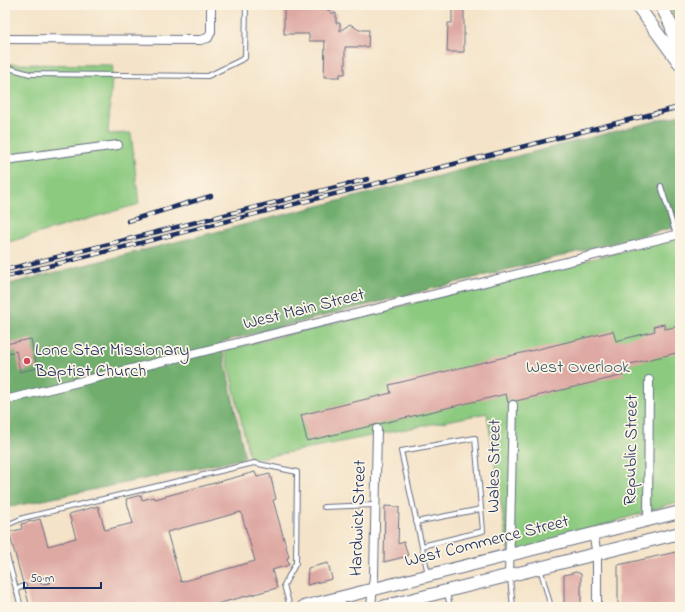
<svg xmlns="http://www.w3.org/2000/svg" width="685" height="612" font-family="'Indie Flower',sans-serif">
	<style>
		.green { fill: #8cca80; stroke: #547c6f }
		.forest { fill: #71ae6e; stroke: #466e66 }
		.building { fill: #dea8a3; fill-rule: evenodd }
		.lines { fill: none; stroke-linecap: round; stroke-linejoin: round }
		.service-casing { stroke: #676e83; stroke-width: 6 }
		.minor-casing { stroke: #676e83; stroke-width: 10 }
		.secondary-casing { stroke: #676e83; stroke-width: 14 }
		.service { stroke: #fff; stroke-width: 4 }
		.minor { stroke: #fff; stroke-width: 8 }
		.secondary { stroke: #fff; stroke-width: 12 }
		.rail-casing { stroke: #1b2f5e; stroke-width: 4.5 }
		.rail { stroke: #fcf5e5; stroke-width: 3; stroke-dasharray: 9; stroke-linecap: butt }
		.poi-dot { fill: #d1495b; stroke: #fcf5e5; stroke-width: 1.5 }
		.labels { text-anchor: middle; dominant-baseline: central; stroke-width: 3.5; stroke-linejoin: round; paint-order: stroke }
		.street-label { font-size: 18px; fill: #1b2f5e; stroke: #fcf5e5 }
		.poi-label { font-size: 18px; fill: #1b2f5e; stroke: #fcf5e5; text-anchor: start }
		.park-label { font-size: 18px; fill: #375666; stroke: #fcf5e5 }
	</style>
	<rect width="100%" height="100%" fill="#fcf5e5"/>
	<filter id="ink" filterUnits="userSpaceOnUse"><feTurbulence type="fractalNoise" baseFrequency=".025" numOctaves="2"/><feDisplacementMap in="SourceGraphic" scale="8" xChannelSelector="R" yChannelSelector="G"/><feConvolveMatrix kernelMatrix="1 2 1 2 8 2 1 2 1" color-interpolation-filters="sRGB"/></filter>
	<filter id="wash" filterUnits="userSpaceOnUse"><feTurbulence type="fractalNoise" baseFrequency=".012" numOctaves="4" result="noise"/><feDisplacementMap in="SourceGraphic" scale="16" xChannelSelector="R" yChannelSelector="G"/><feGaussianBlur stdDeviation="0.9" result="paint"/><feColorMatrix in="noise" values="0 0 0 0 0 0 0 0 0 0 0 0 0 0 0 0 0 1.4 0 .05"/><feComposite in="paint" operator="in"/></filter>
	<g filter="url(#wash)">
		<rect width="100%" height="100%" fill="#f4e3c8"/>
		<g class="green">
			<path d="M669 5H680V29Z"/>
			<path d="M5 64 113 65 108 134 131 133 139 204 5 243Z"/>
			<path d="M680 237V501L509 555 487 413 250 460 225 350Z"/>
		</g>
		<path class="forest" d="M680 115V226L221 342 245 458 5 508V285Z"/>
		<g id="blocks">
			<g class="building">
				<path d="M452 5H464V52H447L448 23H452Z"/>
				<path d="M284 6H327V10H331L330 13H336V23H340V31L350 24 359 30H369L368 47H345V74H340V77H324L325 41H309V34H284Z"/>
				<path d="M664 324 665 329 680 326V352L622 366 624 375 516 401 513 400 508 403 506 394 307 441 301 415 391 393 389 385 613 331 616 341 655 331 654 326Z"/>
				<path d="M31 339 37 368 20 372 16 351 5 354V344Z"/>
				<path d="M255 472 257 477 270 474 276 499 273 500 289 557 287 558 289 565 272 570 277 588 205 607H30L25 589 27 585 23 583 9 532 22 529 21 524 40 519 48 546 76 538 69 514 98 506 105 530 133 523 126 499 141 495 142 500 154 497 155 499ZM241 512 255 561 181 582 167 532ZM49 577 51 580 50 583 42 584 39 583 40 578Z"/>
				<path d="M385 506 399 507 398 544 404 542 408 556 384 562Z"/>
				<path d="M680 551V607H618V565Z"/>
				<path d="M328 563 332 579 307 585 308 568Z"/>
				<path d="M576 572 581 574V607H564V575Z"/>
			</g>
		</g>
	</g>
	<g filter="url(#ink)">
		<use href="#blocks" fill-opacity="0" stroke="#676e83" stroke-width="1"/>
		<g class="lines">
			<defs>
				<g id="service">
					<path d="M5 67 30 74 208 76 245 58 246 5"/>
					<path d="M661 186 676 235"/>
					<path d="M324 507 375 505"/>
					<path d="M416 522 481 509"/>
					<path d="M5 531 7 525 23 518 254 463 297 472 296 563 284 585 290 607"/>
					<path d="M422 546 483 531 475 438 401 451 428 574"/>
					<path d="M5 549 21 607"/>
					<path d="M540 568 551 607"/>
					<path d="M510 578 513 607"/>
					<path d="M42 581 48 580"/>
					<path d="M16 589 24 586"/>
					<path d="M447 593 450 607"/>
				</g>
				<g id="minor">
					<path d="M5 39 200 40 208 38 211 32V5"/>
					<path d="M5 160 118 145"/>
					<path d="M5 400 680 234"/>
					<path d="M648 520 649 380"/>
					<path d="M593 534 597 554V607"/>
					<path d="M509 576 513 405"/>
					<path d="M371 607 374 576 377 429"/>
				</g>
				<g id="secondary">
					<path d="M637 5 680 64"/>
					<path d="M661 5 671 25 679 60"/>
					<path d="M303 607 680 512"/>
					<path d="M382 607 680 533"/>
				</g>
			</defs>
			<use href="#service" class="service-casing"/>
			<use href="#minor" class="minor-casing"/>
			<use href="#secondary" class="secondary-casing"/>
			<use href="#service" class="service"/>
			<use href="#minor" class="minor"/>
			<use href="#secondary" class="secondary"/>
			<defs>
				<g id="rail">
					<path d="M128 221 211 196"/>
					<path d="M5 270 368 179"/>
					<path d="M5 277 680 107"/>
				</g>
			</defs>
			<use href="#rail" class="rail-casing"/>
			<use href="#rail" class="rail"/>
		</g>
	</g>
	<circle class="poi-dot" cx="27" cy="361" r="4"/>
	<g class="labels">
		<g class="street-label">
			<text transform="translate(304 310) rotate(-14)">West Main Street</text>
			<text transform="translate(632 450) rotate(-89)">Republic Street</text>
			<text transform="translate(495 466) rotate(-89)">Wales Street</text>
			<text transform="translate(359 518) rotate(-88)">Hardwick Street</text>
			<text transform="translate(487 542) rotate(-14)">West Commerce Street</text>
		</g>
		<g class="poi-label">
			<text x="35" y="351">Lone Star Missionary<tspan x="35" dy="21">Baptist Church</tspan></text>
		</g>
		<g class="park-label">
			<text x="578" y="368">West Overlook</text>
		</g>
	</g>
	<rect width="685" height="612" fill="none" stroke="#fcf5e5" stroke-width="20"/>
	<path d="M24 582v6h77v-6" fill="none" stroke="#1b2f5e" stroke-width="2"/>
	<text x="30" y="582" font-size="12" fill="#1b2f5e" stroke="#fcf5e5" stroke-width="3" paint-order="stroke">50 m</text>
</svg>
